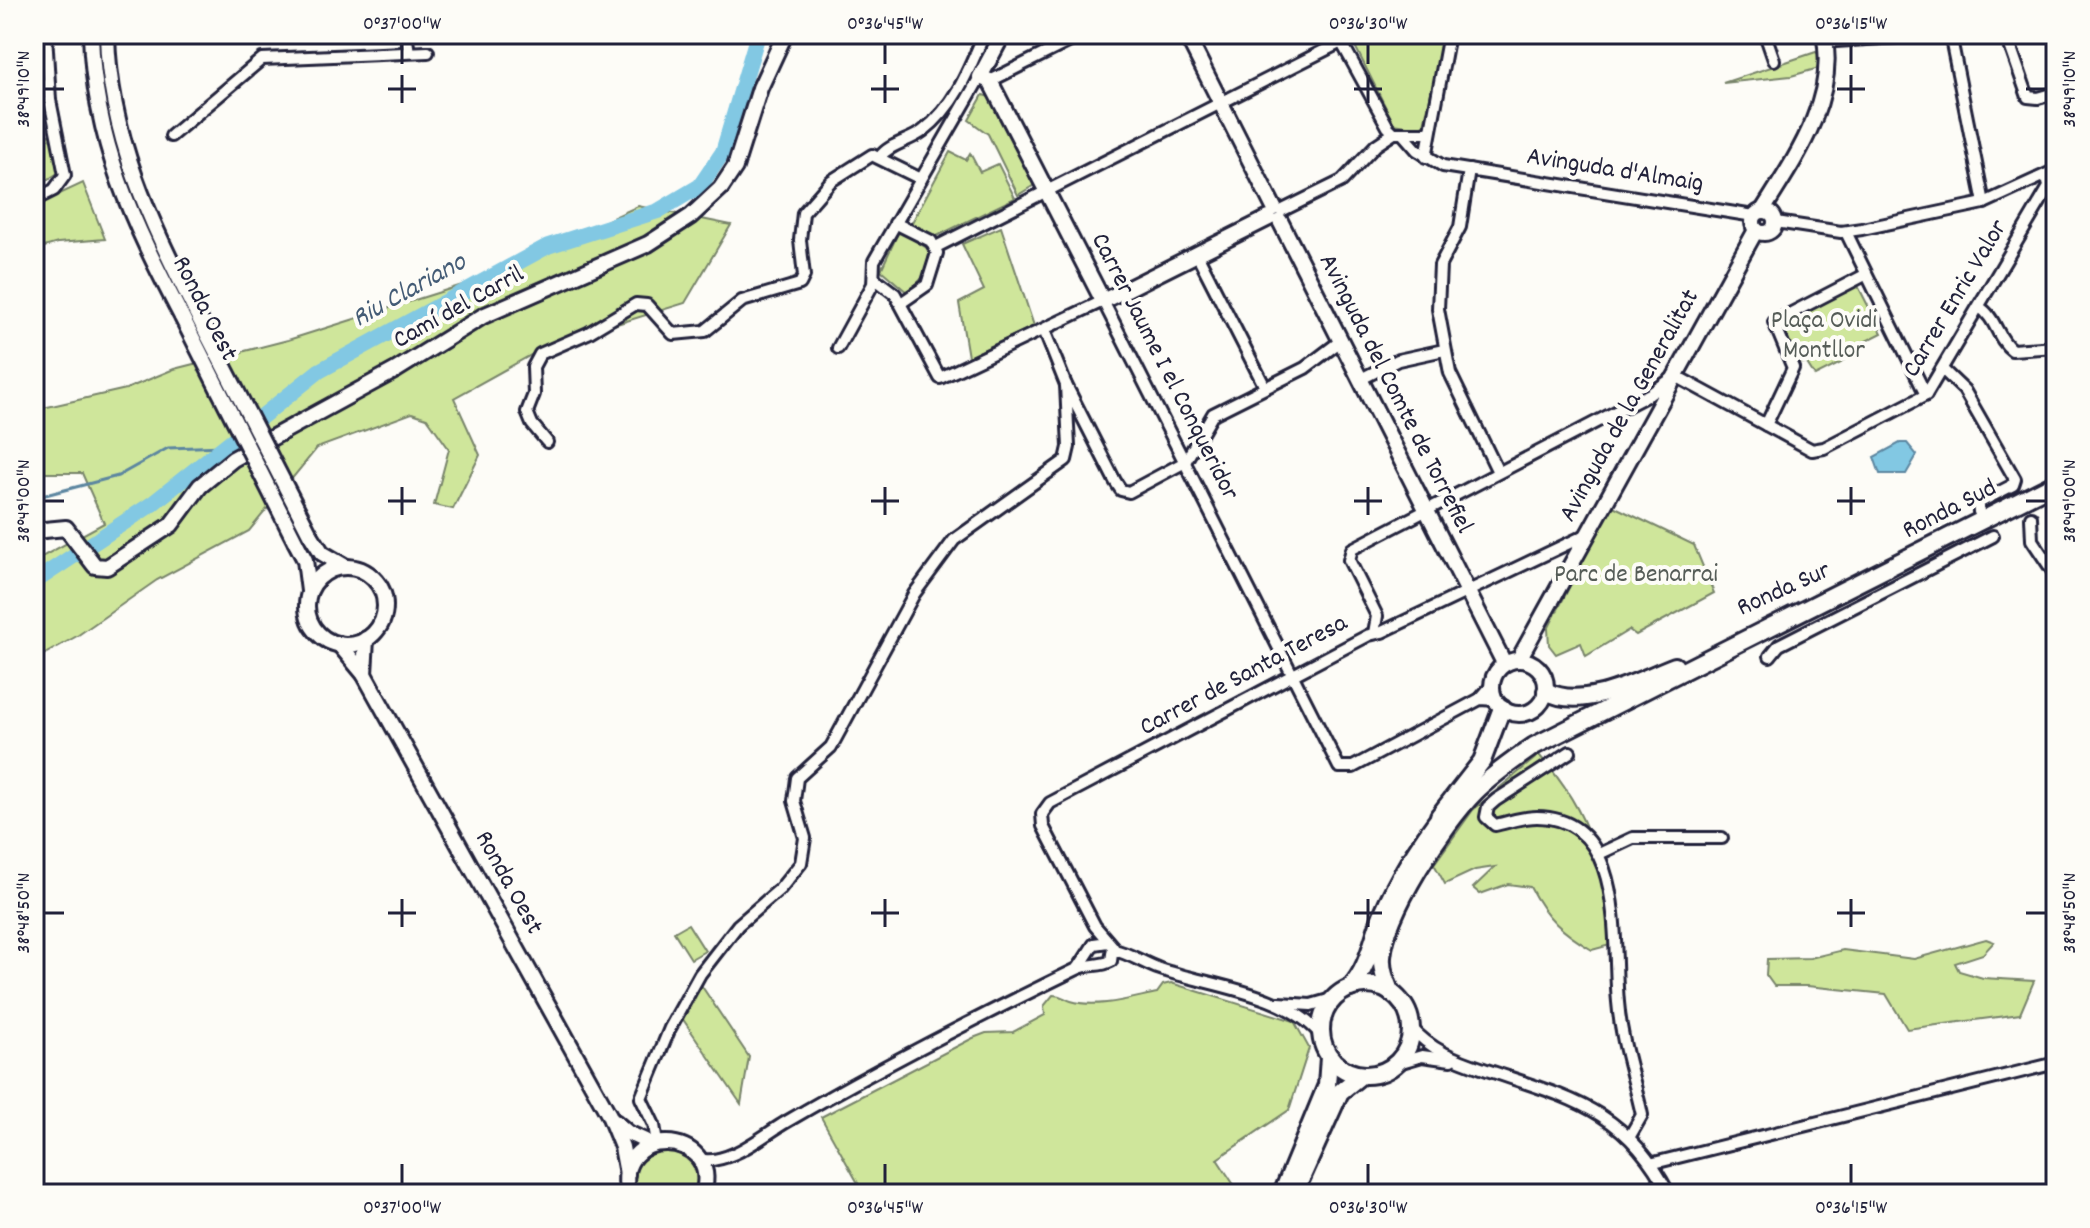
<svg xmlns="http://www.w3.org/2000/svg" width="2090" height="1228" font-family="Dekko,sans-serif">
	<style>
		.green { fill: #cfe69b; stroke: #78846b; stroke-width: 2 }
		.water { fill: #82c8e3; stroke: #5c86a0; stroke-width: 2 }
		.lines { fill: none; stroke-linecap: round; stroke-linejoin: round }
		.stream { stroke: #5c86a0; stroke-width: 3 }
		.river { stroke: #82c8e3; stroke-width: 16 }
		.street-casing { stroke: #22223b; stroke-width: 16 }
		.secondary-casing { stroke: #22223b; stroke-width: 20 }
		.primary-casing { stroke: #22223b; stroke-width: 22 }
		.street { stroke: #fdfcf7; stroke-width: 10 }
		.secondary { stroke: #fdfcf7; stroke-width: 14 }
		.primary { stroke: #fdfcf7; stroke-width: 16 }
		.secondary-bridge-casing { stroke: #22223b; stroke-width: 20; stroke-linecap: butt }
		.secondary-bridge { stroke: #fdfcf7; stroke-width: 14 }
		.ticks { fill: none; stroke: #22223b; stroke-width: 3 }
		.labels { text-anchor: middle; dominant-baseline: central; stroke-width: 8; stroke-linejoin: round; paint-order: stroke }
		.street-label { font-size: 26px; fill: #22223b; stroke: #fdfcf7 }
		.park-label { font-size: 26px; fill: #565d58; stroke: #fdfcf7 }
		.water-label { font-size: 28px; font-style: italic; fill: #445c76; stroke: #fdfcf7 }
		.neatline { fill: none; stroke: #22223b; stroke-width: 3 }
		.ticks-label { font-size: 20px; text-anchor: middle; fill: #22223b }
	</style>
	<rect width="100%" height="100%" fill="#fdfcf7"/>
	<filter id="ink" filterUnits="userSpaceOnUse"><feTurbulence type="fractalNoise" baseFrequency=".0125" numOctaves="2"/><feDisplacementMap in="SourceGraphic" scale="16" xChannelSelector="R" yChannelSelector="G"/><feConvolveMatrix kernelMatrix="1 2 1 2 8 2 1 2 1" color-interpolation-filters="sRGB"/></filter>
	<g filter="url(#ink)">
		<g class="green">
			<path d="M1374 34H1444L1424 125 1420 128 1394 124 1354 44Z"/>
			<path d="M1816 52 1820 56 1819 68 1791 76 1723 83Z"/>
			<path d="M983 95 993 98 1036 184 1018 195 988 134 969 120Z"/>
			<path d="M51 134 58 173 36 187 34 142Z"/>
			<path d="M950 152 966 160 970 153 980 172 998 164 1015 198 935 237 911 224Z"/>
			<path d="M83 183 105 239 58 243 34 250V206Z"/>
			<path d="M638 206 731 225 685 303 549 345 454 398 480 455 453 509 434 505 449 449 427 418 412 413 317 448 249 531 157 580 77 636 34 660V561L104 523 82 473H34V410L126 389 174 369 288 340 475 281Z"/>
			<path d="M1001 227 1034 326 968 357 959 303 984 290 962 244Z"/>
			<path d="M899 231 930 250 925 275 908 293 881 270Z"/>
			<path d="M1857 284 1882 333 1858 345 1841 363 1815 376 1806 362 1797 364 1780 331 1781 321Z"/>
			<path d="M1611 505 1694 545 1714 593 1636 635 1629 630 1586 656 1581 643 1556 654 1549 645 1548 629Z"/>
			<path d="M1539 755C1594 816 1602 866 1610 945L1592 950C1563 933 1546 918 1530 887L1508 884 1480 894 1473 888 1495 867 1475 870 1445 884 1434 864 1473 810Z"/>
			<path d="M688 924 705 951 691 959 674 932Z"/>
			<path d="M1986 939 1994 942 1983 954 1955 963 1959 971 1983 978 2034 981 2020 1014 1907 1029 1886 994 1807 986H1774L1766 975 1767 959 1810 958 1843 950 1914 959Z"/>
			<path d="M699 982 749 1057 741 1104 680 1015Z"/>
			<path d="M1171 983 1294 1021 1309 1048 1289 1110 1217 1159 1240 1194H864L821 1117 973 1038 986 1033 1013 1032 1045 1015 1044 1006 1053 995C1062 995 1064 999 1071 1001 1097 1009 1132 998 1157 993L1163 985Z"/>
			<path d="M661 1148C686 1154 704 1166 695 1194H635C627 1172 640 1154 661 1148Z"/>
		</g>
		<path class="water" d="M1900 443H1907L1917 455 1906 474H1880L1874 457Z"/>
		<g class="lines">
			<path class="stream" d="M34 498 118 476 168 448 224 446"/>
			<path class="river" d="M34 582 152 504 319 371 548 246 658 211 700 186 723 152 758 34"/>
			<defs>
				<g id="street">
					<path d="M406 34 409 52"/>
					<path d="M1337 34 1388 127 1394 133H1429"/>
					<path d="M1765 34 1774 60"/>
					<path d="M1824 34 1836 41 1945 34"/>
					<path d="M1950 34 1984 203"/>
					<path d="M2006 34 2028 97 2038 98 2056 93"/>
					<path d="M990 81 1084 34"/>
					<path d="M34 90 48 83"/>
					<path d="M1403 134 1417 150 1443 166 1754 216"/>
					<path d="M171 136 262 59 428 52"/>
					<path d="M880 157C889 144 910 141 923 131 955 106 969 70 984 34"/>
					<path d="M1426 157 1449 34"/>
					<path d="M1469 170 1460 227 1440 265 1438 309 1450 373 1498 472"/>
					<path d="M34 200 54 190 65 175 50 100 46 34"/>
					<path d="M1281 211 1342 181 1376 145 1394 133"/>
					<path d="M1776 222 1841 232 1862 229 1984 203 2056 170"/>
					<path d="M895 223 931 241 937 253 927 285 901 303"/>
					<path d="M1846 232 1926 395"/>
					<path d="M936 247 1357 34"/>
					<path d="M1197 254 1265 387"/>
					<path d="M1865 275 1774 322 1793 368 1766 425 1812 450 1824 448 1926 395 2049 187 2047 175"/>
					<path d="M874 278 895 294 940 378 1103 301 1339 767H1353L1480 699 1496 700"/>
					<path d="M1979 307C1996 317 1997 339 2012 350L2056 347"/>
					<path d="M1044 330 1066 385 1115 481 1121 490 1129 492 1185 462 1213 414 1305 368 1342 340"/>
					<path d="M838 348 873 284 874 261 980 77"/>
					<path d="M1942 369 1964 390 2015 479 2013 485 1978 503 1979 512"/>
					<path d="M1674 375 1766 425"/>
					<path d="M1361 379 1398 360 1444 350"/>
					<path d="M547 442 532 424 527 412 534 394 533 367 540 354 588 333 636 304 647 305 673 334 705 331 742 301 800 284 804 276 800 240 803 213 831 181 872 155 921 179"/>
					<path d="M2031 517 2032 540 2056 576"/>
					<path d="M1374 633 1377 616 1349 560 1352 549 1650 394 1671 379"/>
					<path d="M1770 656 1779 645 1993 536"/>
					<path d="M1480 699 1492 685"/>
					<path d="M1570 752 1496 800 1488 807 1486 817 1495 825C1509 822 1522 817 1537 817 1627 818 1612 942 1618 1002 1621 1042 1634 1077 1642 1115L1630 1136"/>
					<path d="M1599 854 1633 838H1722"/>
					<path d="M1114 950C1129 953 1145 964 1160 969 1210 986 1284 992 1320 1034"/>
					<path d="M1079 967 1094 944 1108 942"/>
					<path d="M1279 1003 1311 1005 1332 999"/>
					<path d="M1411 1027C1430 1050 1457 1060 1484 1069 1569 1098 1625 1108 1669 1194"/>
					<path d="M1398 1063 1422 1056 1451 1060"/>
					<path d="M657 1143 654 1125 641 1098 670 1028 700 974 738 925 780 889 801 863 805 838 794 801 797 778 831 747 914 594 954 540 1066 460 1069 447 1066 385"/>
					<path d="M698 1159C727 1167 762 1136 786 1122 880 1067 978 1017 1077 969 1089 963 1100 967 1111 961L1113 947 1095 926 1043 826 1042 814 1050 803 1369 635 1382 632 1586 535"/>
					<path d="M1654 1163 2056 1063"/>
				</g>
				<g id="secondary">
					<path d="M91 34C94 143 133 223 182 317"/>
					<path d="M107 34C109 136 150 221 195 310"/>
					<path d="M1003 34 980 77 990 81 1103 301 1269 218"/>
					<path d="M1186 34 1274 208"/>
					<path d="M1763 210C1795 159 1838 98 1824 34"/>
					<circle cx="1764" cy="222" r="11"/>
					<path d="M1280 221 1504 663"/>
					<path d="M34 531 66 528 95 566 107 567 171 525 200 486 233 459 396 370 483 316 648 244 691 216 721 188 735 167 760 88 785 34"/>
					<path d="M310 534 322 553 346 567"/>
					<path d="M296 543 305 560 309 591"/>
					<circle cx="346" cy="606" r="39"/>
					<path d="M339 644 364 674 609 1115 622 1147 627 1174"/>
					<path d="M1519 659 1756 230"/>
					<circle cx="1519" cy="687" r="27"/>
					<path d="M364 674 366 639"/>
					<path d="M615 1122 628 1133 652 1144"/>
					<path d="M628 1194C611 1124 723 1128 703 1194"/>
				</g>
				<g id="primary">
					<path d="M1546 691C1583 712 1640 679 1675 666"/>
					<path d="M1439 816 1482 761 1502 708"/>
					<circle cx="1366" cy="1030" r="45"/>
					<path d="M1350 988C1369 967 1372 941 1382 915 1398 877 1421 841 1446 809"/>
					<path d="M1391 993C1386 981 1381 970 1382 957 1385 913 1444 823 1475 792 1493 774 1514 760 1534 746L2056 483"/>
					<path d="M1282 1194 1327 1085 1329 1057"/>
					<path d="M1294 1194 1340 1092 1360 1076"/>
				</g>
			</defs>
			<use href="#street" class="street-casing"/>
			<use href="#secondary" class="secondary-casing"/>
			<use href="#primary" class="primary-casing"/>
			<use href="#street" class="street"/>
			<use href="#secondary" class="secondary"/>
			<use href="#primary" class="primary"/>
			<defs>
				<g id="secondary-bridge">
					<path d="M195 310 310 534"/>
					<path d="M182 317 296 543"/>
				</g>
			</defs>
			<use href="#secondary-bridge" class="secondary-bridge-casing"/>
			<use href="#secondary-bridge" class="secondary-bridge"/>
		</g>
	</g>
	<path class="ticks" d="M402 44V64M885 44V64M1368 44V64M1851 44V64M402 75V103M885 75V103M1368 75V103M1851 75V103M44 89H64M388 89H416M871 89H899M1354 89H1382M1837 89H1865M2026 89H2046M402 487V515M885 487V515M1368 487V515M1851 487V515M44 501H64M388 501H416M871 501H899M1354 501H1382M1837 501H1865M2026 501H2046M402 899V927M885 899V927M1368 899V927M1851 899V927M44 913H64M388 913H416M871 913H899M1354 913H1382M1837 913H1865M2026 913H2046M402 1164V1184M885 1164V1184M1368 1164V1184M1851 1164V1184"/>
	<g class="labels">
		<g class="street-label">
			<text transform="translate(1615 171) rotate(9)">Avinguda d'Almaig</text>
			<text transform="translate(1956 299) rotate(-59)">Carrer Enric Valor</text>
			<text transform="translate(459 308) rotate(-29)">Camí del Carril</text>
			<text transform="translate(204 309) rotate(63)">Ronda Oest</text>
			<text transform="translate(1164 367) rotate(63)">Carrer Jaume I el Conqueridor</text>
			<text transform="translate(1395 394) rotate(63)">Avinguda del Comte de Torrefiel</text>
			<text transform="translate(1630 406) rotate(-61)">Avinguda de la Generalitat</text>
			<text transform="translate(1950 510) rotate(-27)">Ronda Sud</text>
			<text transform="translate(1784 590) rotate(-24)">Ronda Sur</text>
			<text transform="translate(1244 676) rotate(-28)">Carrer de Santa Teresa</text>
			<text transform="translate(508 883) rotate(61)">Ronda Oest</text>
		</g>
		<g class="park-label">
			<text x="1824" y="321">Plaça Ovidi<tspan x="1824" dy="30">Montllor</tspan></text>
			<text x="1636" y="575">Parc de Benarrai</text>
		</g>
		<g class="water-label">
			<text transform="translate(410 292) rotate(-29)">Riu Clariano</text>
		</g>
	</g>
	<rect width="2090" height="1228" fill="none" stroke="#fdfcf7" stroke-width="88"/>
	<rect x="44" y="44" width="2002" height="1140" class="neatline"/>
	<g class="ticks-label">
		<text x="402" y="29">0°37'00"W</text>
		<text x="885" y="29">0°36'45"W</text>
		<text x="1368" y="29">0°36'30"W</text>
		<text x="1851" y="29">0°36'15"W</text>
		<text transform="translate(22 89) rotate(-90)" y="7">38°49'10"N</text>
		<text transform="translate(2068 89) rotate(-90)" y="7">38°49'10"N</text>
		<text transform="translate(22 501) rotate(-90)" y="7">38°49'00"N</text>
		<text transform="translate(2068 501) rotate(-90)" y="7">38°49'00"N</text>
		<text transform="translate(22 913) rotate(-90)" y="7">38°48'50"N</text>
		<text transform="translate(2068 913) rotate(-90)" y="7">38°48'50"N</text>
		<text x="402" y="1213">0°37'00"W</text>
		<text x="885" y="1213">0°36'45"W</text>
		<text x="1368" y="1213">0°36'30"W</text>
		<text x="1851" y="1213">0°36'15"W</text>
	</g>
</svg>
